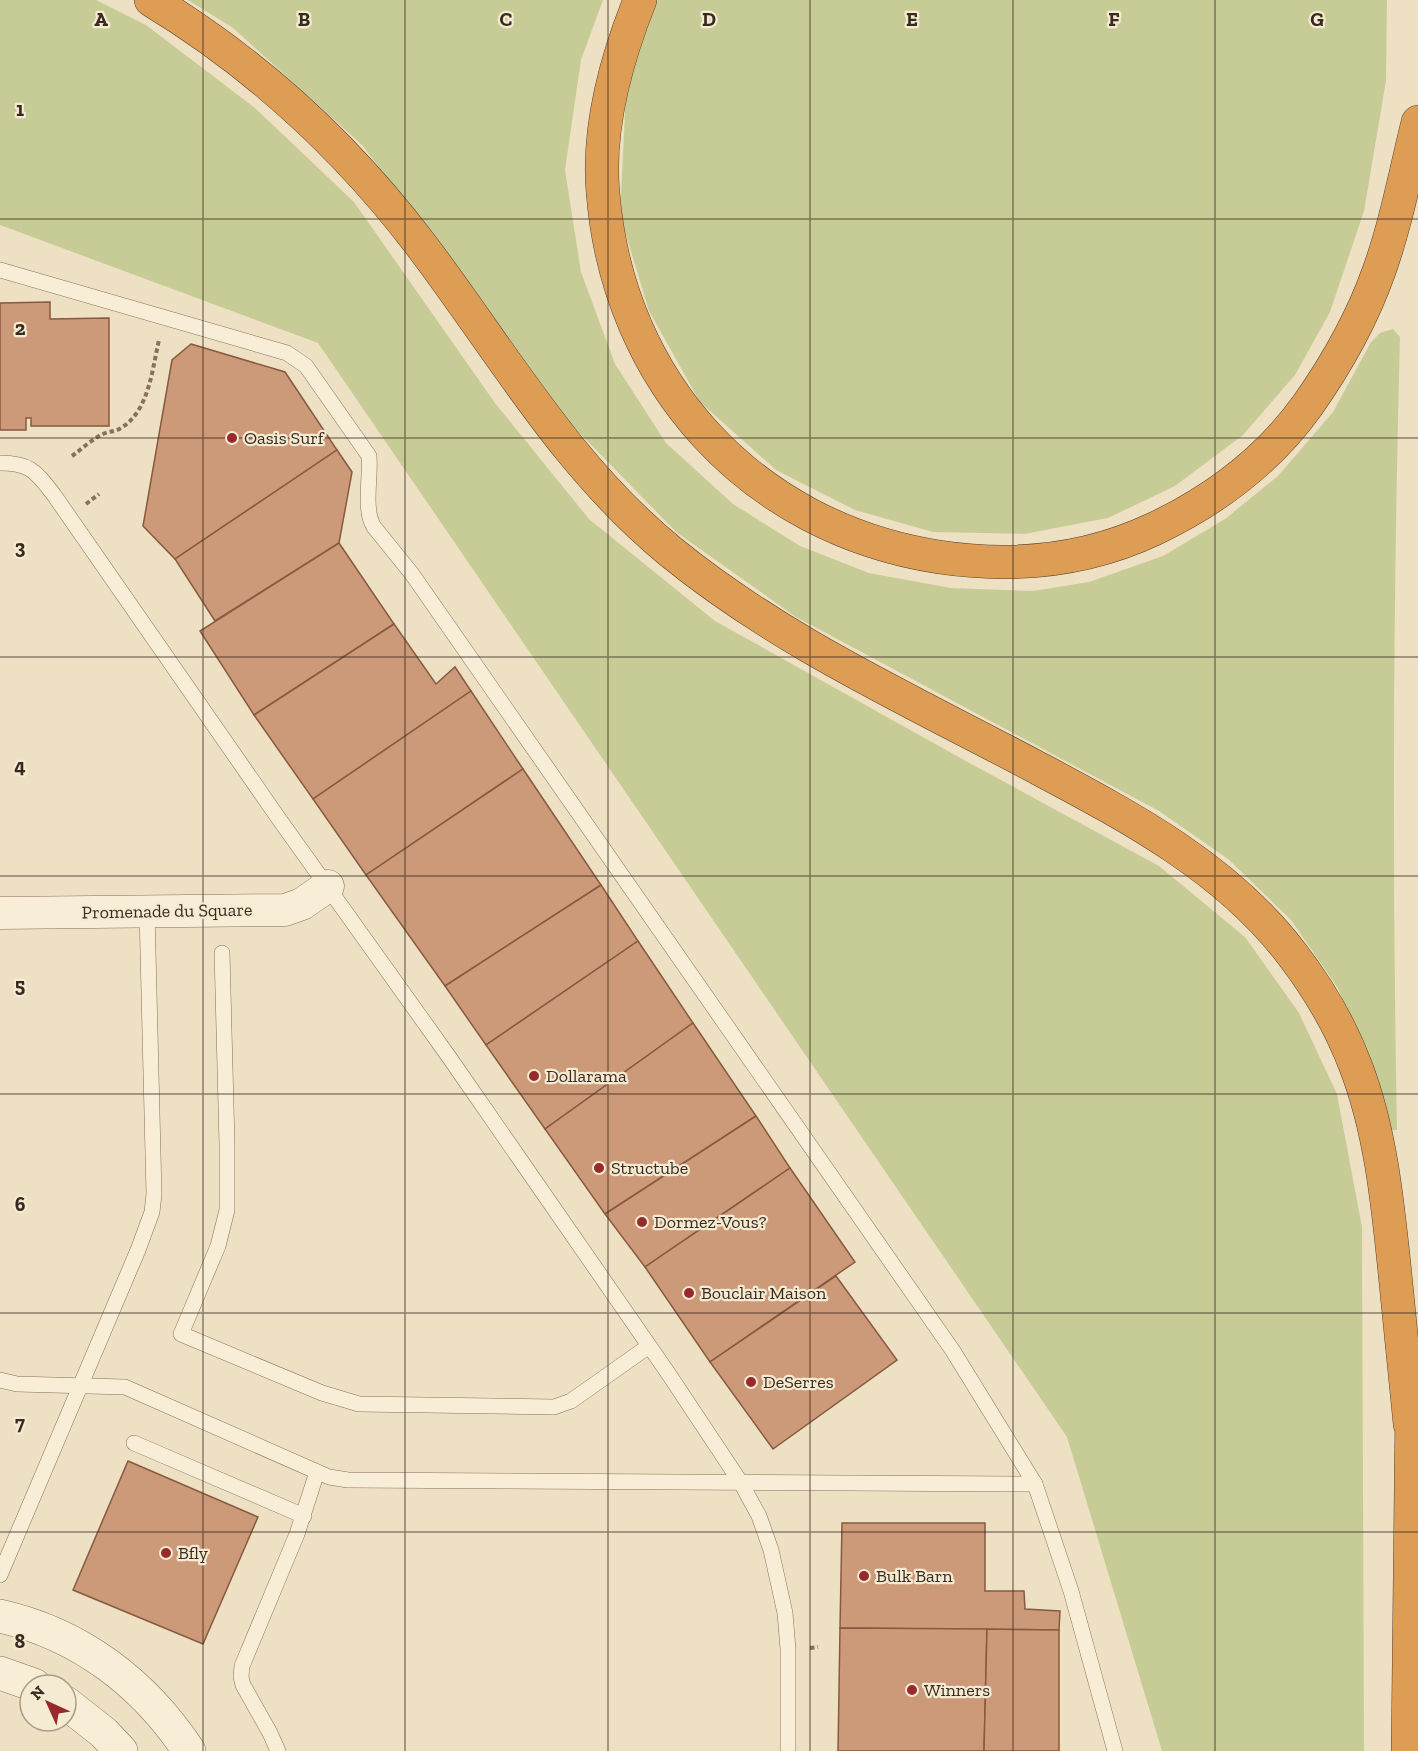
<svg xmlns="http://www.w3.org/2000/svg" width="1418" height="1751" font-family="'Zilla Slab',serif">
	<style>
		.green { fill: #c7cc97 }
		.building { fill: #cc9979; stroke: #875a40; stroke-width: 1.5 }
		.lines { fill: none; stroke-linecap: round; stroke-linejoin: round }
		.service-casing { stroke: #88715a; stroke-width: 16 }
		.minor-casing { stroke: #88715a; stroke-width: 33 }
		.tertiary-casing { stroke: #88715a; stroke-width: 34 }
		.motorway-casing { stroke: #553f2e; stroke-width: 34 }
		.path { stroke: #88715a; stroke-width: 4; stroke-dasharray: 4.5 3; stroke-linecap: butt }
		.service { stroke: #f8edd6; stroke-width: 15 }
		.minor { stroke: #f8edd6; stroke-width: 32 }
		.tertiary { stroke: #f8edd6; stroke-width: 33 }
		.motorway { stroke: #dd9d54; stroke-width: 33 }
		.grid { fill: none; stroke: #382a1e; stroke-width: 1.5; stroke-opacity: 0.55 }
		.poi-dot { fill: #962a2d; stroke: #f5ead2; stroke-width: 2 }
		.labels { text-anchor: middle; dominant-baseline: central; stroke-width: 4.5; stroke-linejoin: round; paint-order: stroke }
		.poi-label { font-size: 18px; fill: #382a1e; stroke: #f5ead2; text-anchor: start }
		.street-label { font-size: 18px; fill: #382a1e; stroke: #f5ead2 }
		.grid-label { font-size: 20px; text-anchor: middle; font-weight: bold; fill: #382a1e; stroke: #f5ead2; stroke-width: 4.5; stroke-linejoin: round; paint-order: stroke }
	</style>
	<rect width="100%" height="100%" fill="#eee0c3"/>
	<g class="green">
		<path d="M0 0H96L146 25 255 108 354 202 495 403 589 519 715 621 964 760 1159 866 1245 937 1299 1013 1337 1094 1362 1227 1364 1751H1162L1067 1437 318 343 0 225Z"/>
		<path d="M188 0H603L581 60 565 170 581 272 615 364 666 443 733 504 800 546 869 573 951 588 1033 591 1089 582 1163 556 1225 519 1278 476 1333 412 1371 342 1380 333 1393 329 1400 337C1393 601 1392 866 1397 1130H1386L1365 1055 1338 988 1291 920 1228 859 1159 811 796 617 676 532 568 421 484 303 362 145 233 28Z"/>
		<path d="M658 0H1387L1386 81 1364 211 1330 312 1295 375 1243 435 1175 486 1108 518 1024 534 933 532 855 510 776 470 700 402 649 311 620 215 626 92 653 7Z"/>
	</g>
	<g class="building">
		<path d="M50 302V319L109 318V426H31V418H26V430H0V303Z"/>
		<path d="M191 344 285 372 337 450 175 559 143 526 172 360Z"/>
		<path d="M337 450 352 472 339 543 215 621 175 559Z"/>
		<path d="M339 543 394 624 254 715 200 631Z"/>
		<path d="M394 624 436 684 455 667 471 691 313 799 254 715Z"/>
		<path d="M471 691 523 769 366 875 313 799Z"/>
		<path d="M523 769 601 885 445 986 366 875Z"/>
		<path d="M601 885 638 941 486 1045 445 986Z"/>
		<path d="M638 941 693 1023 545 1129 486 1045Z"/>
		<path d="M693 1023 756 1116 605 1214 545 1129Z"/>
		<path d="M756 1116 790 1168 645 1267 605 1214Z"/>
		<path d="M790 1168 855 1262 710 1362 645 1267Z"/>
		<path d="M836 1276 897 1360 773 1449 710 1362Z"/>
		<path d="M128 1461 258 1517 203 1644 73 1590Z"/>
		<path d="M842 1523H985V1591H1024L1025 1609 1060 1611 1059 1630 840 1628Z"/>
		<path d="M840 1628 987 1629 984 1751H838Z"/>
		<path d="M987 1629 1059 1630V1751H984Z"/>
	</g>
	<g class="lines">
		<defs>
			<g id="service">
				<path d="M0 270 287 353 306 366 369 456C371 477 363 510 374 527L412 574 953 1351 1035 1484 1071 1591 1115 1751"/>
				<path d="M0 463C31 463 36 472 54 495L279 819 449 1057 668 1373 741 1483 759 1516 771 1550 785 1613 788 1649V1751"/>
				<path d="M222 953 227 1144V1210L218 1246 181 1334 322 1393 359 1404 554 1407 571 1401 649 1346"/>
				<path d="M0 1380 17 1384 125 1387 329 1477 348 1480 1035 1484"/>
				<path d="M134 1443 304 1516"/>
				<path d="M0 1575 138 1250 152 1212 154 1194 147 911"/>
				<path d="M278 1751 270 1733 243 1685 241 1677 242 1666 297 1534 317 1472"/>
			</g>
			<path id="minor" d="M0 913 285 910 302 904 328 886"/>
			<g id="tertiary">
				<path d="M0 1616C80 1634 144 1683 189 1751"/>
				<path d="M0 1673 34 1685"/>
				<path d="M66 1703 104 1733 121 1751"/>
			</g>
			<g id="motorway">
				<path d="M151 0C258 65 348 148 424 249 504 355 566 466 671 552 780 641 910 700 1034 766 1128 816 1226 867 1292 954 1318 988 1341 1027 1356 1067 1380 1130 1387 1197 1394 1264 1399 1317 1405 1371 1410 1424"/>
				<path d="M640 0C616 60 597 128 603 193 618 382 751 528 939 557 1012 568 1086 561 1154 529 1213 501 1268 460 1307 406 1336 365 1362 319 1379 271 1396 224 1406 170 1418 122"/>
				<path d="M1408 1751 1412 1402"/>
			</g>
		</defs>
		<use href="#service" class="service-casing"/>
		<use href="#minor" class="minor-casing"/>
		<use href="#tertiary" class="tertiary-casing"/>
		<use href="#motorway" class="motorway-casing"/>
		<g class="path">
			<path d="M72 456C82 449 92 439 103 434 109 431 115 432 121 428 149 411 152 370 159 340"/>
			<path d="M86 504 99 494"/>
			<path d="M810 1648 818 1647"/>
		</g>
		<use href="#service" class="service"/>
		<use href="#minor" class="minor"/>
		<use href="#tertiary" class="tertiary"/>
		<use href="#motorway" class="motorway"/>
	</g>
	<path class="grid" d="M203 0V1751M405 0V1751M608 0V1751M810 0V1751M1013 0V1751M1215 0V1751M0 219H1418M0 438H1418M0 657H1418M0 876H1418M0 1094H1418M0 1313H1418M0 1532H1418"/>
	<g class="poi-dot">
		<circle cx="232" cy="438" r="6"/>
		<circle cx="534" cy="1076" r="6"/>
		<circle cx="599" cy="1168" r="6"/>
		<circle cx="642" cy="1222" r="6"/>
		<circle cx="689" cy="1293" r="6"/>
		<circle cx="751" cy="1382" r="6"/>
		<circle cx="166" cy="1553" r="6"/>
		<circle cx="864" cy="1576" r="6"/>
		<circle cx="912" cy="1690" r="6"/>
	</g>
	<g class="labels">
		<g class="poi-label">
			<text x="244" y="438">Oasis Surf</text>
			<text x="546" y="1076">Dollarama</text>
			<text x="611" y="1168">Structube</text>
			<text x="654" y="1222">Dormez-Vous?</text>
			<text x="701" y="1293">Bouclair Maison</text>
			<text x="763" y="1382">DeSerres</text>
			<text x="178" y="1553">Bfly</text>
			<text x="876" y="1576">Bulk Barn</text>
			<text x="924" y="1690">Winners</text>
		</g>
		<g class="street-label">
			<text transform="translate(167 911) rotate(-1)">Promenade du Square</text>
		</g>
	</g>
	<g class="grid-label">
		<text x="101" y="26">A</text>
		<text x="304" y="26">B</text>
		<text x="506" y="26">C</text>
		<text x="709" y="26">D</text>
		<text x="912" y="26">E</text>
		<text x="1114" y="26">F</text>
		<text x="1317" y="26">G</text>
		<text x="20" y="116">1</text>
		<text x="20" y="335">2</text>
		<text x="20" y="554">3</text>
		<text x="20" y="773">4</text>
		<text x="20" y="992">5</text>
		<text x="20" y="1211">6</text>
		<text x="20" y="1430">7</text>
		<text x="20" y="1648">8</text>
	</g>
	<g transform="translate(48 1703) rotate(315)"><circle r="28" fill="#f5ead2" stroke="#a99d8a" stroke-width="1.5"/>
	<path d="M0-4.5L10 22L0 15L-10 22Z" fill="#962a2d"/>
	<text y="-9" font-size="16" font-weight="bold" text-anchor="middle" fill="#382a1e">N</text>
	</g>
</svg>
